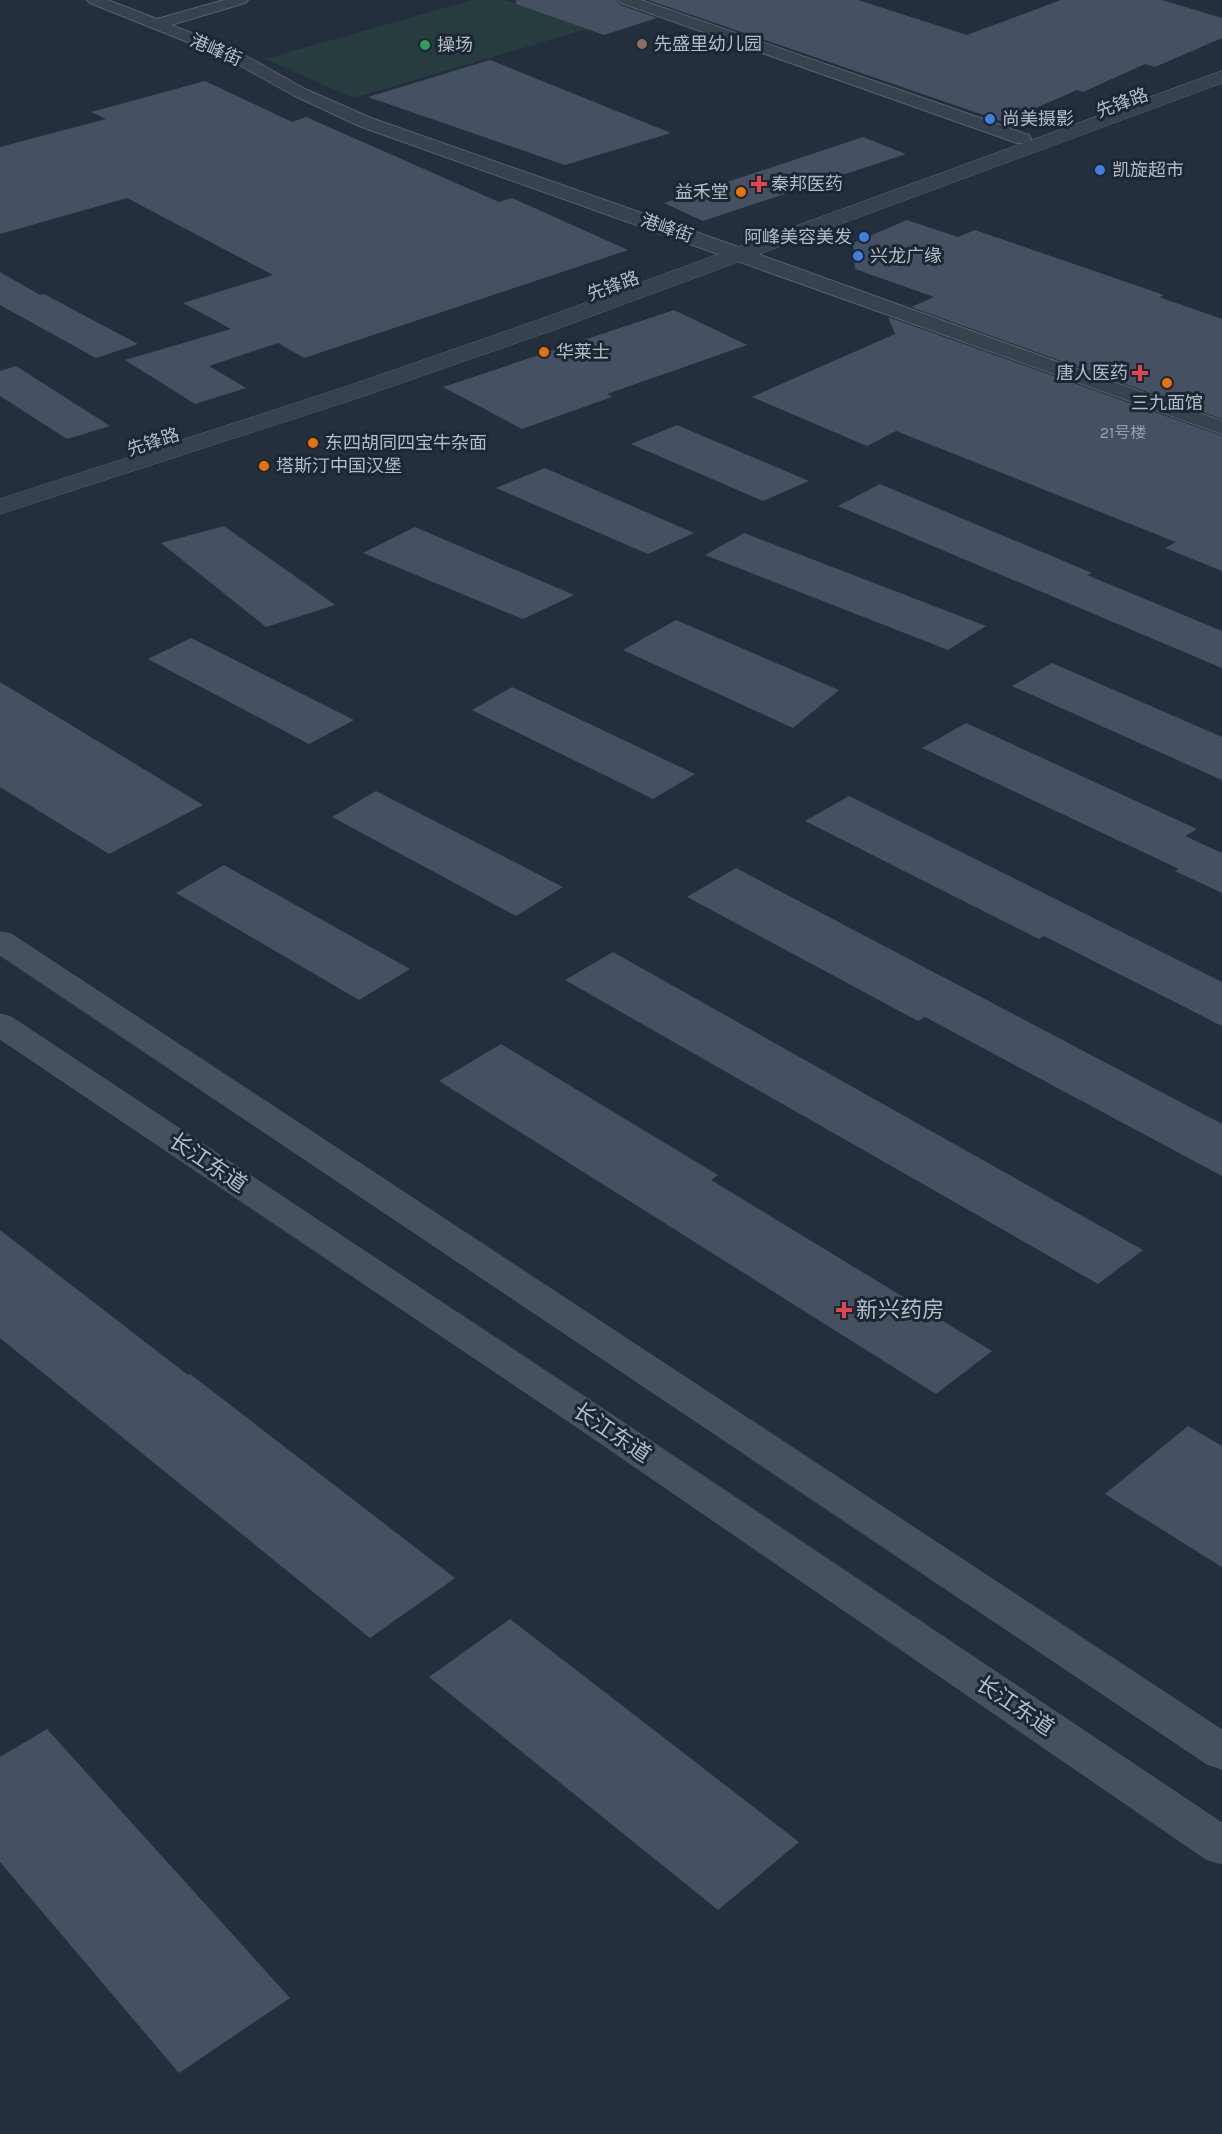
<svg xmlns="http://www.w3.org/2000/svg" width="1222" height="2134" font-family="Karla,'Noto Sans SC',sans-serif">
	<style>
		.green { fill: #263c3f }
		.building { fill: #455162 }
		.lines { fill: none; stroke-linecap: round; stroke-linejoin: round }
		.minor-casing { stroke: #565f6c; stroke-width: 2 }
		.tertiary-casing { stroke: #565f6c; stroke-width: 1 }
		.secondary-casing { stroke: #565f6c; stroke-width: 1 }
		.minor { fill: #38414e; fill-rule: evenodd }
		.tertiary { fill: #38414e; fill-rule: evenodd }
		.secondary { fill: #465061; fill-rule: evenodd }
		.education-dot { fill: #8d6e63; stroke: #1d2633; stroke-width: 2 }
		.leisure-dot { fill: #2e9e5b; stroke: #1d2633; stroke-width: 2 }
		.shop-dot { fill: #3f7fe0; stroke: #1d2633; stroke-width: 2 }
		.health-dot { fill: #e0444e; stroke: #1d2633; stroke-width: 2 }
		.food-dot { fill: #e8710a; stroke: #1d2633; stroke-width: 2 }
		.labels { text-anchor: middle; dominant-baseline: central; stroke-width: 6; stroke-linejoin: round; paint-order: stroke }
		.far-number-label { font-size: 16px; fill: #98a1af }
		.far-poi-label { font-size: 18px; fill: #b4bcc9; stroke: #1d2633; text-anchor: start }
		.far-street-label { font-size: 18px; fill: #b4bcc9; stroke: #1d2633 }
		.street-label { font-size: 22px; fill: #b4bcc9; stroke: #1d2633 }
		.poi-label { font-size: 22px; fill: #b4bcc9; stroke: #1d2633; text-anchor: start }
	</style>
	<rect width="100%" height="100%" fill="#242f3e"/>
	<path class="green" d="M472 0H505L587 29 354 98 265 59Z"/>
	<g class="building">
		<path d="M516 0H616L620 5 657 18 604 35 516 4Z"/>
		<path d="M648 0H858L967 35 1061 0H1162L1222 18V38L1155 67 1145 64 1083 92 1077 90 1004 122Z"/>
		<path d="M490 60 671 133 565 165 368 97Z"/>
		<path d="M205 81 292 122 306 117 499 202 512 198 628 250 304 358 278 343 209 366 246 388 195 404 125 360 231 329 183 303 273 275 127 198 0 234V147L106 119 91 112Z"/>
		<path d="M863 137 906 154 703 221 664 203Z"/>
		<path d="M907 220 958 237 975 230 1164 295 1159 297 1222 319V419L911 307 934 297 855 269 853 243Z"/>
		<path d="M0 272 40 295 44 294 138 344 96 358 0 305Z"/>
		<path d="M674 310 747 345 607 394 612 397 522 429 443 387Z"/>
		<path d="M888 317 1222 436V571L1165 548 1176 542 896 431 867 446 752 397 895 334Z"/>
		<path d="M16 366 110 426 67 439 0 396V371Z"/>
		<path d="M677 425 809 481 763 501 631 444Z"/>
		<path d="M545 468 694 533 648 554 496 488Z"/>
		<path d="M880 484 1092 573 1087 575 1222 631V668L838 506Z"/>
		<path d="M224 526 310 587 335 605 266 627 161 543Z"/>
		<path d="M415 527 574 595 523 619 363 553Z"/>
		<path d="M744 533 986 626 948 650 705 555Z"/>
		<path d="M676 620 839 690 793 728 623 650Z"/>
		<path d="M191 638 354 720 309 744 148 659Z"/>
		<path d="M1052 663 1222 737V780L1012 686Z"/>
		<path d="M0 682 203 805 109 854 0 787Z"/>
		<path d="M512 687 695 774 653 799 472 710Z"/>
		<path d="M966 723 1197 829 1185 836 1222 853V893L1175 871 1179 869 922 748Z"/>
		<path d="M376 791 563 887 516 916 332 817Z"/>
		<path d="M849 796 1222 982V1026L1044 936 1039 939 805 821Z"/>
		<path d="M224 865 410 969 359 1000 176 893Z"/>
		<path d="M736 868 1222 1124V1176L925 1017 918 1021 687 897Z"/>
		<path d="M613 952 890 1108 1143 1250 1098 1284 565 980Z"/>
		<path d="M501 1044 718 1175 711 1180 992 1351 936 1394 439 1081Z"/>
		<path d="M0 1230 188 1375 190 1374 455 1578 370 1638 0 1338Z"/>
		<path d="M1188 1426 1222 1446V1567L1105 1494Z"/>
		<path d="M510 1619 799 1842 718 1910 429 1677Z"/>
		<path d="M47 1729 290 1998 179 2073 0 1862V1757Z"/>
	</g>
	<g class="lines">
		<defs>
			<g id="minor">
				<path d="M87 0H108L157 19 224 0H248L245 3 171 25 237 51 305 89 371 118 727 243 1222 421V434L359 126 293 95 225 57 90 3Z"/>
				<path d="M618 0H641L1029 135 1031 139 1029 143H1017L621 3Z"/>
			</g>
			<path id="tertiary" d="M1222 71V83L554 330 361 397 0 514V499L345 387 538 320Z"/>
			<g id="secondary">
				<path d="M0 932 11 934 1222 1730V1769L1207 1764 0 955Z"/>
				<path d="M0 1014 11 1017 603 1409 1222 1823V1864L1206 1859 577 1427 0 1039Z"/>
			</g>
		</defs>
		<use href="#minor" class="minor-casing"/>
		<use href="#tertiary" class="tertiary-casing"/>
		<use href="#secondary" class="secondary-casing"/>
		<use href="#minor" class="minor"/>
		<use href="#tertiary" class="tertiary"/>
		<use href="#secondary" class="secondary"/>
	</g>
	<circle class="education-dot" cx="642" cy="44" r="6"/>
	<circle class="leisure-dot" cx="425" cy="45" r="6"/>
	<g class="shop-dot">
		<circle cx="990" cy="119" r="6"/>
		<circle cx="1100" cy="170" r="6"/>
		<circle cx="864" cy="237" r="6"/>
		<circle cx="858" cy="256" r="6"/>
	</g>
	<g class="health-dot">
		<path d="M756 175h6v6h6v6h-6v6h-6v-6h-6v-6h6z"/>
		<path d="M1137 364h6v6h6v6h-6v6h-6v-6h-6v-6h6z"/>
		<path d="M841 1301h6v6h6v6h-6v6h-6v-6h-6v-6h6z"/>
	</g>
	<g class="food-dot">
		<circle cx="741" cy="192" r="6"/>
		<circle cx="544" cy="352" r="6"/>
		<circle cx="1167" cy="383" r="6"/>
		<circle cx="313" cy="443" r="6"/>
		<circle cx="264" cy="466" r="6"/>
	</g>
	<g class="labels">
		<g class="far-number-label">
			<text x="1123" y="432">21号楼</text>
		</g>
		<g class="far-poi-label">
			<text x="654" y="44">先盛里幼儿园</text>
			<text x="437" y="45">操场</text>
			<text x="1002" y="119">尚美摄影</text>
			<text x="1112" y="170">凯旋超市</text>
			<text x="771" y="184">秦邦医药</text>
			<text x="729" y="192" text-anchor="end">益禾堂</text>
			<text x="852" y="237" text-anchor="end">阿峰美容美发</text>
			<text x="870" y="256">兴龙广缘</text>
			<text x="556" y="352">华莱士</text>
			<text x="1128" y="373" text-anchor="end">唐人医药</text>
			<text x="1167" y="403" text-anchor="middle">三九面馆</text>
			<text x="325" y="443">东四胡同四宝牛杂面</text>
			<text x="276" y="466">塔斯汀中国汉堡</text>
		</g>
		<g class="far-street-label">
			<text transform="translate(216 50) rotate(23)">港峰街</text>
			<text transform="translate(1122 103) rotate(-20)">先锋路</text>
			<text transform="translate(667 228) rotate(19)">港峰街</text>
			<text transform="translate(613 286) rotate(-20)">先锋路</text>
			<text transform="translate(153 442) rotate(-18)">先锋路</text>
		</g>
		<g class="street-label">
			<text transform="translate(208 1163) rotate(34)">长江东道</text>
			<text transform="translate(612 1433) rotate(34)">长江东道</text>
			<text transform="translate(1015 1706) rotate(34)">长江东道</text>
		</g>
		<g class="poi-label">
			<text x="856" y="1310">新兴药房</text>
		</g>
	</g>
</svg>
